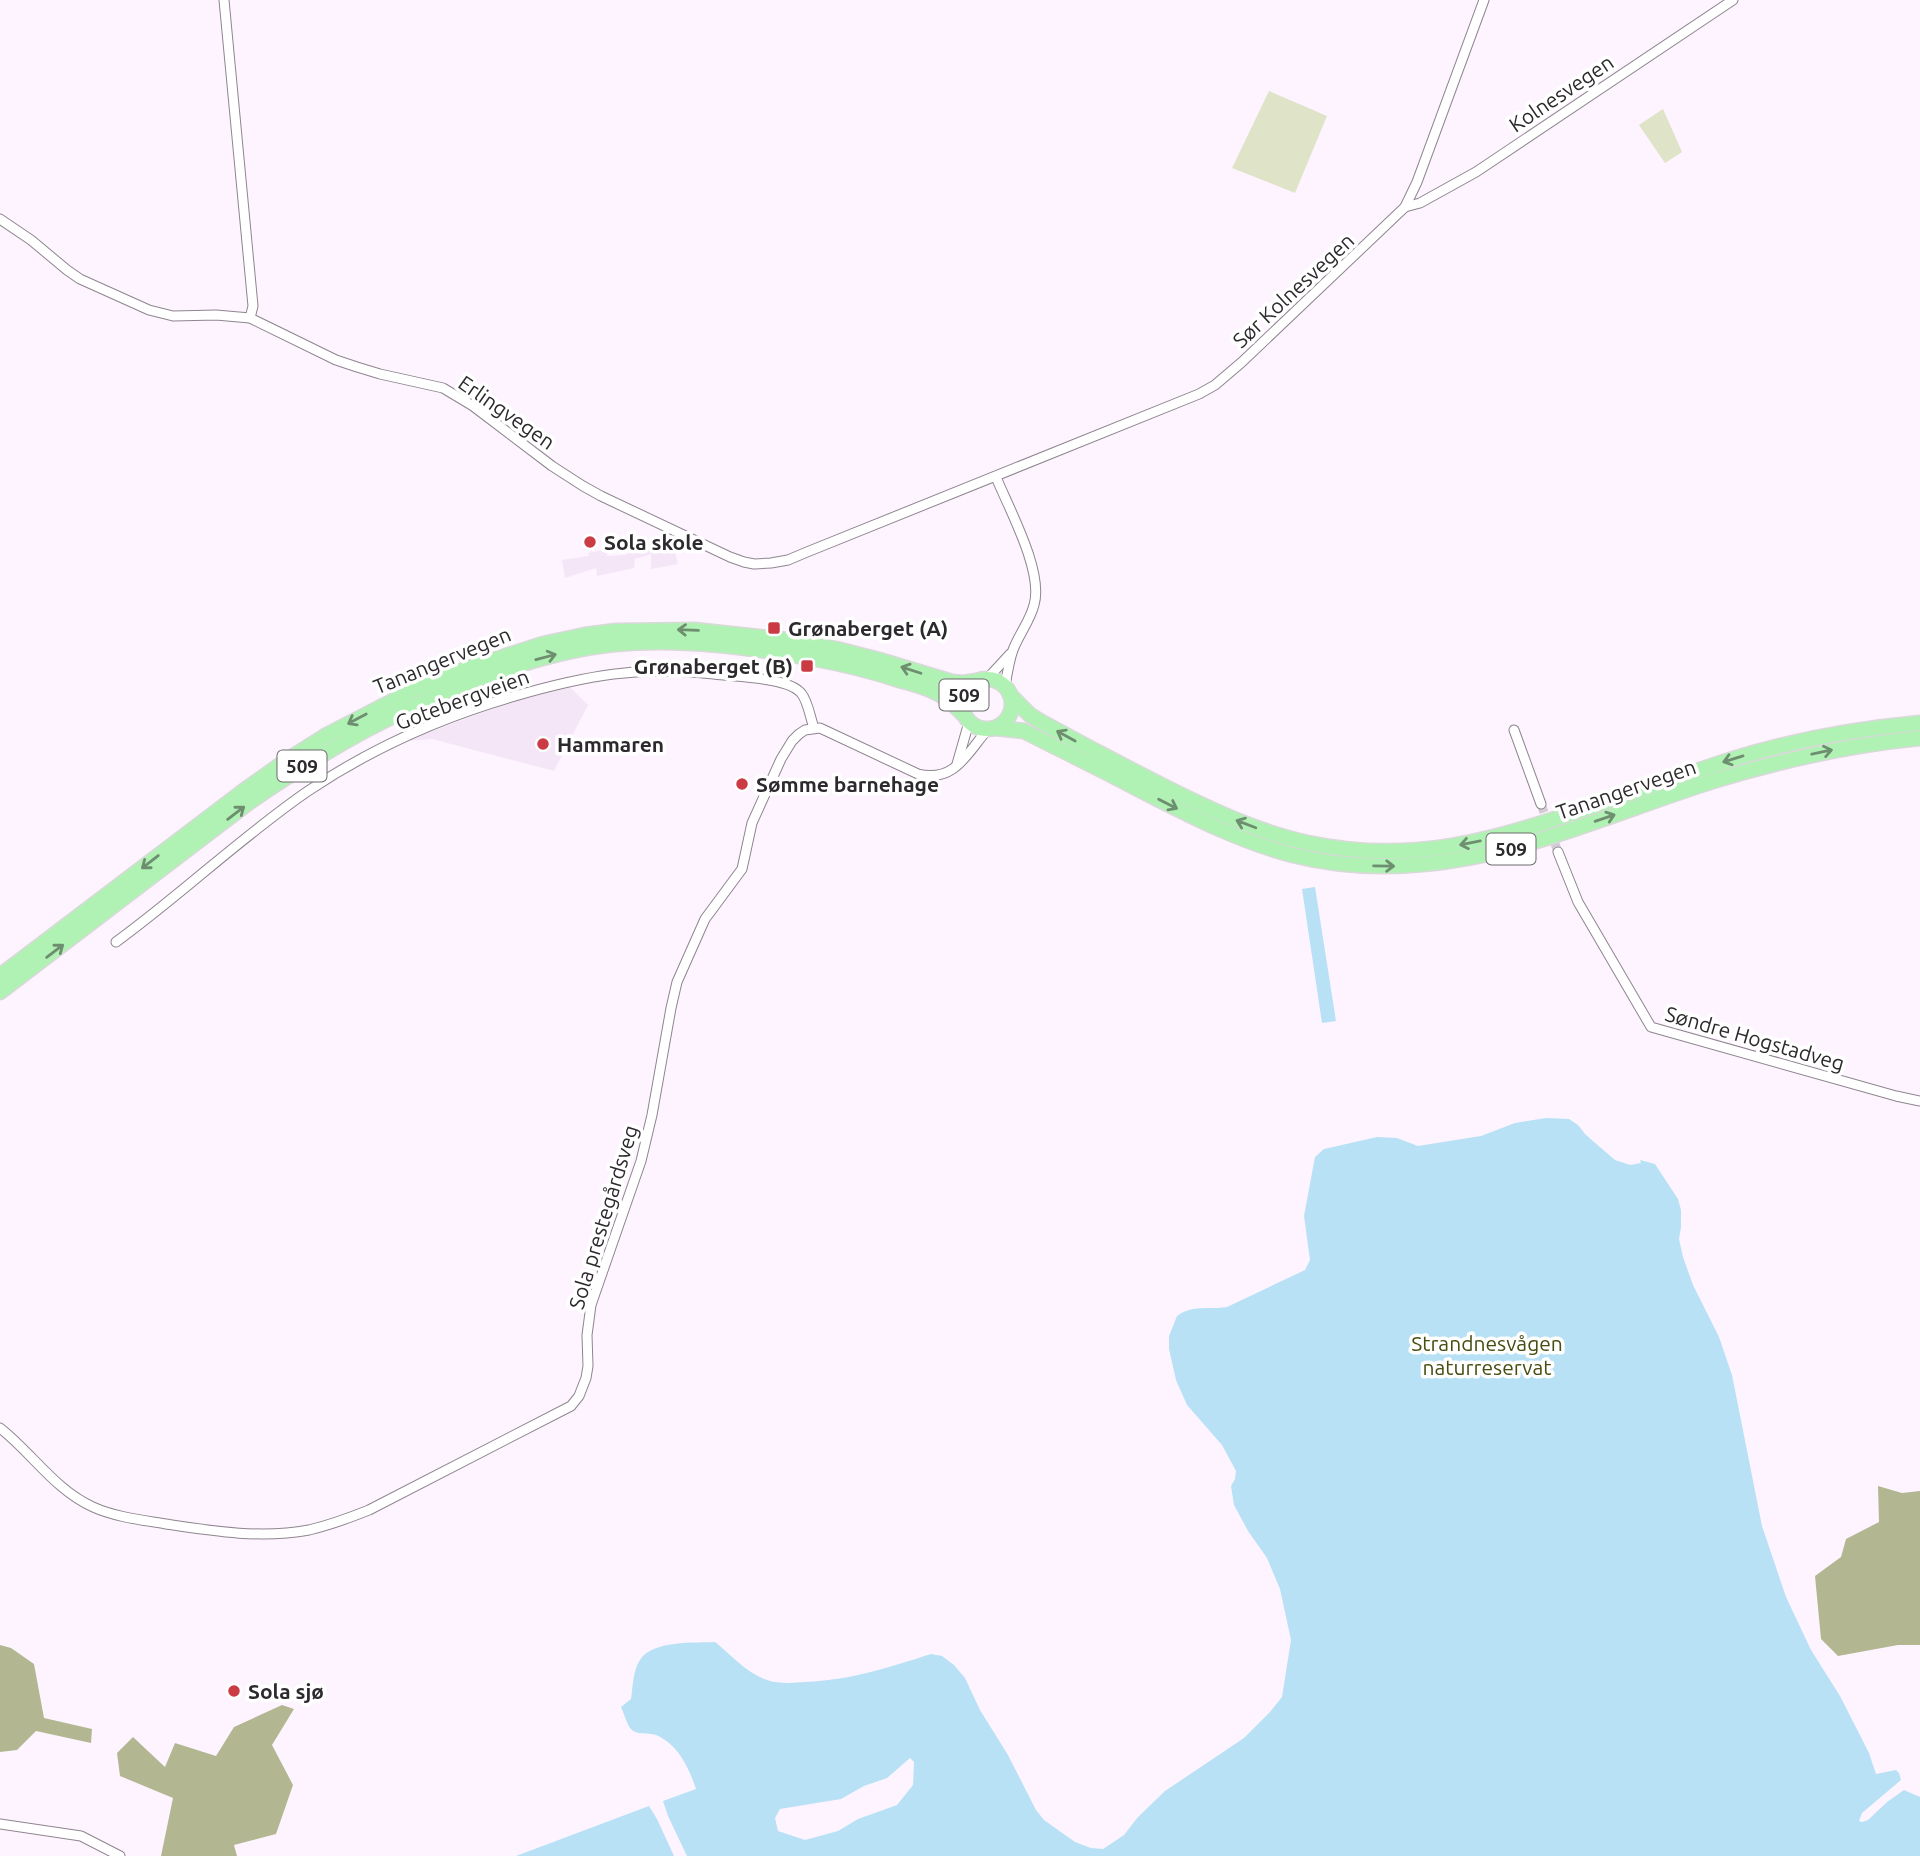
<svg xmlns="http://www.w3.org/2000/svg" width="1920" height="1856" font-family="Ubuntu,sans-serif">
	<style>
		.built { fill: #f4e6f7 }
		.green { fill: #dfe3c7 }
		.forest { fill: #b2b792 }
		.water { fill: #b8e1f6; fill-rule: evenodd }
		.lines { fill: none; stroke-linecap: round; stroke-linejoin: round }
		.minor-tunnel { stroke: #d3ccd5; stroke-width: 9; stroke-dasharray: 9 4.5; stroke-linecap: butt }
		.minor-casing { stroke: #8e858f; stroke-width: 11 }
		.trunk-casing { stroke: #d9d9d9; stroke-width: 17 }
		.minor { stroke: #fff; stroke-width: 9 }
		.trunk { stroke: #b0f2b3; stroke-width: 14 }
		.oneway { stroke: #6e8e70 }
		.poi-dot { fill: #cb3b43; stroke: #fff; stroke-width: 2.5 }
		.labels { text-anchor: middle; dominant-baseline: central; stroke-width: 7; stroke-linejoin: round; paint-order: stroke }
		.shield { fill: #fff; stroke: #6c6a6d; stroke-width: 2 }
		.shield-label { font-size: 19px; font-weight: bold; fill: #2d2a2e }
		.street-label { font-size: 21px; fill: #2d2a2e; stroke: #fff }
		.poi-label { font-size: 21px; font-weight: bold; fill: #2d2a2e; stroke: #fff; text-anchor: start }
		.park-label { font-size: 21px; fill: #484d0f; stroke: #fff }
	</style>
	<rect width="100%" height="100%" fill="#fdf4ff"/>
	<g class="built">
		<path d="M672 540 678 564 651 569V554L635 559 634 568 597 576 596 568 565 578 562 560 589 556 588 553 608 549 607 556 623 555 635 552 634 546 648 541Z"/>
		<path d="M569 686 588 705 554 771 432 739 406 741 475 715 525 698Z"/>
	</g>
	<g class="green">
		<path d="M1269 91 1327 116 1295 193 1232 168Z"/>
		<path d="M1663 109 1682 152 1665 163 1639 125Z"/>
	</g>
	<g class="forest">
		<path d="M1878 1486 1902 1493 1920 1491V1645H1898L1838 1656 1821 1639 1815 1576 1841 1557 1846 1539 1879 1522Z"/>
		<path d="M0 1645 11 1648 34 1664 44 1718 92 1729 91 1743 36 1731 17 1750 0 1752Z"/>
		<path d="M282 1705 294 1709 272 1745 293 1785 276 1834 234 1845 237 1856H161L173 1798 120 1776 117 1753 133 1737 165 1767 175 1743 216 1756 234 1727Z"/>
	</g>
	<g class="water">
		<path d="M1315 887 1336 1021 1322 1023 1302 889Z"/>
		<path d="M1546 1118 1569 1119 1578 1125 1586 1135 1615 1160 1630 1165 1641 1163 1640 1160 1655 1164 1678 1199 1681 1210V1227L1679 1239 1683 1257 1693 1285 1719 1337 1732 1375 1762 1526 1786 1597 1811 1650 1840 1696 1869 1753 1876 1774 1896 1770 1899 1773 1901 1780 1862 1813 1859 1821 1862 1822 1868 1820 1887 1802 1904 1790 1920 1797V1856H687L668 1816 663 1801 696 1789C689 1768 678 1744 656 1735 648 1732 636 1736 630 1728 626 1722 624 1713 621 1707L631 1699C633 1686 633 1670 640 1660 652 1640 695 1643 715 1642 731 1655 748 1674 767 1680 779 1684 793 1683 805 1682 851 1680 887 1668 931 1654L942 1656 954 1665 965 1678 980 1710 1008 1755 1036 1810 1044 1820 1075 1842 1091 1848 1103 1849 1124 1835 1138 1817 1165 1791 1244 1738 1270 1712 1282 1697 1291 1640 1280 1589 1267 1558 1248 1531 1234 1505 1231 1486 1235 1479 1236 1471 1222 1445 1187 1405 1176 1380 1169 1349V1336L1177 1316C1193 1304 1209 1310 1227 1307L1305 1270 1310 1260 1304 1216 1315 1157 1324 1149 1377 1137 1397 1138 1418 1146 1481 1136 1515 1123ZM910 1758 914 1762 913 1785 897 1805 858 1819 838 1831 805 1840 778 1831 775 1818 780 1809 841 1799 864 1786 887 1778Z"/>
		<path d="M649 1806 657 1819 674 1856H516Z"/>
	</g>
	<g class="lines">
		<path class="minor-tunnel" d="M1541 804 1558 852"/>
		<defs>
			<g id="minor">
				<path d="M224 0 253 306 250 318"/>
				<path d="M1405 207 1420 203 1476 172 1733 0"/>
				<path d="M0 219 31 240 67 270 80 279 149 310 173 316 216 315 250 318 336 360 357 367 380 374 443 388 473 406 552 466 583 486 601 496 730 557 744 562 754 564 771 563 788 560 807 552 1199 394 1215 385 1242 362 1405 207 1417 182 1484 0"/>
				<path d="M996 477C1009 509 1044 572 1034 605 1030 621 1019 634 1013 650 1009 661 1007 674 1005 687"/>
				<path d="M987 679 1010 654"/>
				<path d="M1514 730 1541 804"/>
				<path d="M957 764 969 722"/>
				<path d="M1558 852 1578 902 1651 1027 1896 1096 1920 1101"/>
				<path d="M116 942C182 894 241 837 308 791 372 748 442 717 515 696 584 676 642 665 714 674 734 677 788 677 801 693 808 701 810 717 814 728"/>
				<path d="M0 1428C32 1453 55 1490 93 1507 115 1517 142 1520 166 1524 212 1531 261 1539 309 1530 330 1525 349 1518 369 1510L571 1406 579 1396 586 1378 588 1366 587 1335 591 1305 641 1161 652 1115 671 1008 677 982 705 919 742 869 752 823 781 759 792 741 799 734 805 730 820 728 918 774C954 783 967 754 987 730"/>
				<path d="M0 1824 81 1836 120 1856"/>
			</g>
			<g id="trunk">
				<circle cx="987" cy="704" r="25"/>
				<path d="M1010 695 1030 715 1043 723C1087 747 1131 770 1175 792 1218 813 1261 833 1308 843 1412 865 1491 841 1588 808 1636 792 1684 775 1733 759 1794 740 1856 729 1920 723"/>
				<path d="M996 728 1024 731C1063 751 1103 770 1142 791 1191 816 1239 841 1293 855 1444 893 1572 826 1713 781 1781 760 1849 745 1920 738"/>
				<path d="M0 976 241 793 283 763 327 735 414 690 463 670 543 644 585 635 616 631 694 630 787 640 836 649 879 660 952 682 963 683 977 681"/>
				<path d="M0 992 248 803C327 748 406 704 497 672 535 659 575 648 615 644 682 638 751 647 816 659 844 664 872 671 899 680 914 684 930 688 944 697 951 701 957 708 963 714"/>
			</g>
		</defs>
		<use href="#minor" class="minor-casing"/>
		<use href="#trunk" class="trunk-casing"/>
		<use href="#minor" class="minor"/>
		<use href="#trunk" class="trunk"/>
	</g>
	<defs><path id="oneway-shaft" d="M-6 0H5M1.5-3L5.5 0L1.5 3" fill="none" stroke-width="1.6" stroke-linecap="round" stroke-linejoin="round" transform="scale(1.75)"/></defs>
	<g class="oneway">
		<use href="#oneway-shaft" transform="translate(688 630) rotate(-178)"/>
		<use href="#oneway-shaft" transform="translate(546 657) rotate(-15)"/>
		<use href="#oneway-shaft" transform="translate(911 670) rotate(-162)"/>
		<use href="#oneway-shaft" transform="translate(357 719) rotate(152)"/>
		<use href="#oneway-shaft" transform="translate(1066 736) rotate(-151)"/>
		<use href="#oneway-shaft" transform="translate(1822 752) rotate(-12)"/>
		<use href="#oneway-shaft" transform="translate(1733 759) rotate(163)"/>
		<use href="#oneway-shaft" transform="translate(1168 804) rotate(27)"/>
		<use href="#oneway-shaft" transform="translate(236 813) rotate(-37)"/>
		<use href="#oneway-shaft" transform="translate(1605 818) rotate(-19)"/>
		<use href="#oneway-shaft" transform="translate(1246 824) rotate(-159)"/>
		<use href="#oneway-shaft" transform="translate(1470 843) rotate(169)"/>
		<use href="#oneway-shaft" transform="translate(150 862) rotate(142)"/>
		<use href="#oneway-shaft" transform="translate(1384 866) rotate(1)"/>
		<use href="#oneway-shaft" transform="translate(55 951) rotate(-37)"/>
	</g>
	<g class="poi-dot">
		<circle cx="590" cy="542" r="7"/>
		<rect x="767" y="621" width="14" height="14" rx="3.5"/>
		<rect x="800" y="659" width="14" height="14" rx="3.5"/>
		<circle cx="543" cy="744" r="7"/>
		<circle cx="742" cy="784" r="7"/>
		<circle cx="234" cy="1691" r="7"/>
	</g>
	<g class="labels">
		<g class="shield">
			<rect x="939.5" y="679.5" width="49" height="31" rx="5"/>
			<rect x="277.5" y="750.5" width="49" height="31" rx="5"/>
			<rect x="1486.5" y="833.5" width="49" height="31" rx="5"/>
		</g>
		<g class="shield-label">
			<text x="964" y="695">509</text>
			<text x="302" y="766">509</text>
			<text x="1511" y="849">509</text>
		</g>
		<g class="street-label">
			<text transform="translate(1561 93) rotate(-34)">Kolnesvegen</text>
			<text transform="translate(1293 290) rotate(-43)">Sør Kolnesvegen</text>
			<text transform="translate(507 412) rotate(35)">Erlingvegen</text>
			<text transform="translate(442 660) rotate(-22)">Tanangervegen</text>
			<text transform="translate(462 699) rotate(-20)">Gotebergveien</text>
			<text transform="translate(1626 789) rotate(-19)">Tanangervegen</text>
			<text transform="translate(1755 1038) rotate(16)">Søndre Hogstadveg</text>
			<text transform="translate(603 1217) rotate(-73)">Sola prestegårdsveg</text>
		</g>
		<g class="poi-label">
			<text x="604" y="542">Sola skole</text>
			<text x="788" y="628">Grønaberget (A)</text>
			<text x="793" y="666" text-anchor="end">Grønaberget (B)</text>
			<text x="557" y="744">Hammaren</text>
			<text x="756" y="784">Sømme barnehage</text>
			<text x="248" y="1691">Sola sjø</text>
		</g>
		<g class="park-label">
			<text x="1487" y="1343">Strandnesvågen<tspan x="1487" dy="24">naturreservat</tspan></text>
		</g>
	</g>
</svg>
